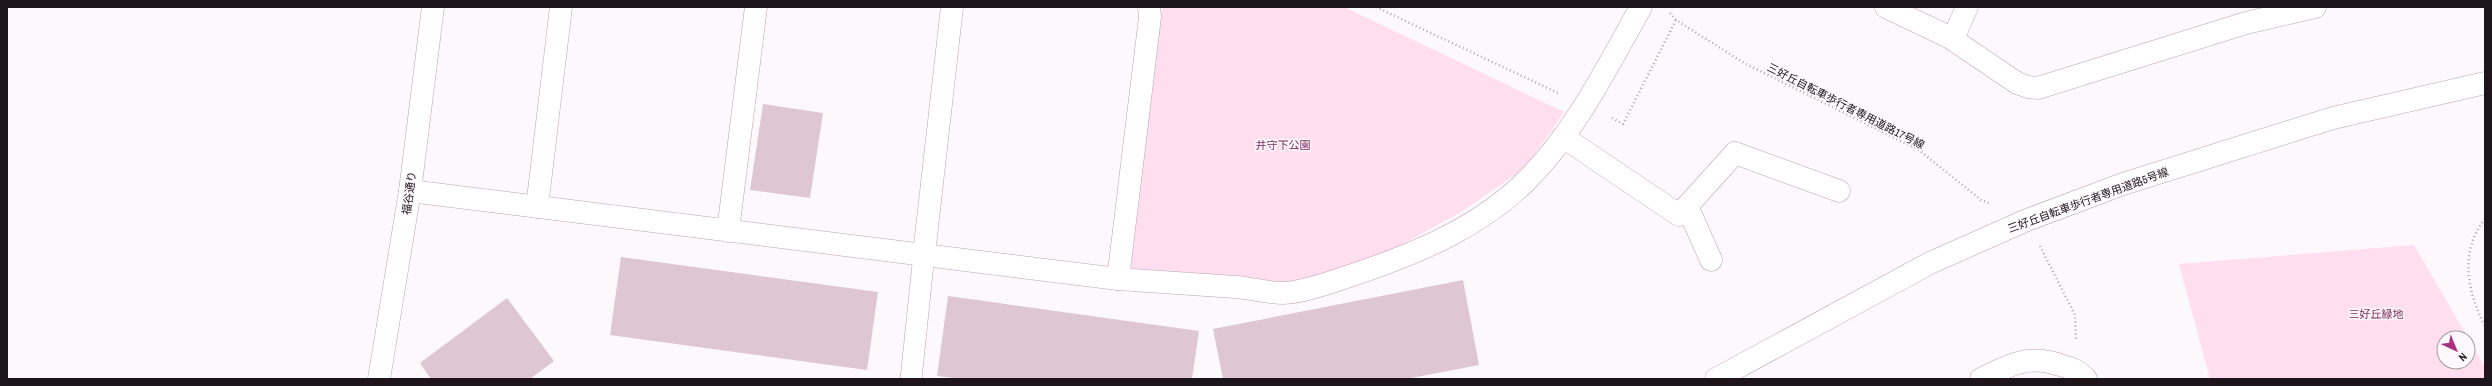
<svg xmlns="http://www.w3.org/2000/svg" width="2492" height="386" font-family="'Archivo Narrow','Noto Sans JP',sans-serif">
	<style>
		.green { fill: #ffdeef; fill-rule: evenodd }
		.building { fill: #dec7d3 }
		.lines { fill: none; stroke-linecap: round; stroke-linejoin: round }
		.lane-casing { stroke: #baa4af; stroke-width: 22 }
		.street-casing { stroke: #baa4af; stroke-width: 23 }
		.path { stroke: #ada7aa; stroke-width: 2.5; stroke-dasharray: 1 3; stroke-linecap: butt }
		.lane { stroke: #fff; stroke-width: 21 }
		.street { stroke: #fff; stroke-width: 22 }
		.labels { text-anchor: middle; dominant-baseline: central; stroke-width: 3; stroke-linejoin: round; paint-order: stroke }
		.street-label { font-size: 11px; fill: #1d1519; stroke: #fdf8fb }
		.park-label { font-size: 11px; fill: #812a60; stroke: #fdf8fb }
	</style>
	<rect width="100%" height="100%" fill="#fdf8fb"/>
	<g class="green">
		<path d="M1164 7H1344L1564 112 1526 167 1463 211 1373 260 1292 287H1129L1157 19Z"/>
		<path d="M2414 245 2485 367V379H2210L2179 264ZM2444 338H2468V362H2444Z"/>
	</g>
	<g class="building">
		<path d="M763 104 823 113 810 198 750 190Z"/>
		<path d="M621 257 878 292 867 370 610 335Z"/>
		<path d="M1463 280 1479 365 1406 379H1223L1213 329Z"/>
		<path d="M948 296 1199 331 1192 379H960L937 376Z"/>
		<path d="M507 298 554 361 530 379H431L420 363Z"/>
	</g>
	<g class="lines">
		<defs>
			<path id="lane" d="M911 379 924 254"/>
			<g id="street">
				<path d="M1886 7 1949 37 2017 83 2028 87 2038 88 2246 23 2315 7"/>
				<path d="M1953 39 1967 7"/>
				<path d="M1563 137 1679 215 1735 153 1839 191"/>
				<path d="M410 191 1118 279C1157 282 1196 284 1235 287 1251 288 1267 293 1283 293 1304 293 1346 277 1367 270 1425 250 1483 224 1527 180 1576 131 1607 67 1641 7"/>
				<path d="M1687 206 1711 260"/>
				<path d="M537 207 561 7"/>
				<path d="M728 231 756 7"/>
				<path d="M924 254 952 7"/>
				<path d="M1118 279 1150 17 1149 7"/>
				<path d="M379 379 410 191 433 7"/>
				<path d="M1716 379 1930 263 2027 220 2123 184 2333 118 2485 83"/>
				<path d="M1981 379C2009 365 2028 354 2060 365 2071 368 2078 370 2086 379"/>
			</g>
		</defs>
		<use href="#lane" class="lane-casing"/>
		<use href="#street" class="street-casing"/>
		<g class="path">
			<path d="M1376 7 1558 93"/>
			<path d="M1670 13 1676 20 1744 63 1919 150 1981 200 1991 204"/>
			<path d="M1612 118 1623 124 1676 20"/>
			<path d="M2485 219C2459 251 2467 292 2485 326"/>
			<path d="M2040 246 2075 315 2076 339"/>
		</g>
		<use href="#lane" class="lane"/>
		<use href="#street" class="street"/>
	</g>
	<g class="labels">
		<g class="street-label">
			<text transform="translate(1846 106) rotate(27)">三好丘自転車歩行者専用道路17号線</text>
			<text transform="translate(409 193) rotate(-82)">福谷通り</text>
			<text transform="translate(2088 200) rotate(-20)">三好丘自転車歩行者専用道路5号線</text>
		</g>
		<g class="park-label">
			<text x="1283" y="145">井守下公園</text>
			<text x="2376" y="314">三好丘緑地</text>
		</g>
	</g>
	<rect width="2492" height="386" fill="none" stroke="#1d1519" stroke-width="16"/>
	<g transform="translate(2456 350) rotate(136)"><circle r="19" fill="#fdf8fb" stroke="#a39da1"/>
	<path d="M0-3L7 15L0 10L-7 15Z" fill="#ad3080"/>
	<text y="-6" font-size="11" font-weight="bold" text-anchor="middle" fill="#1d1519">N</text>
	</g>
</svg>
